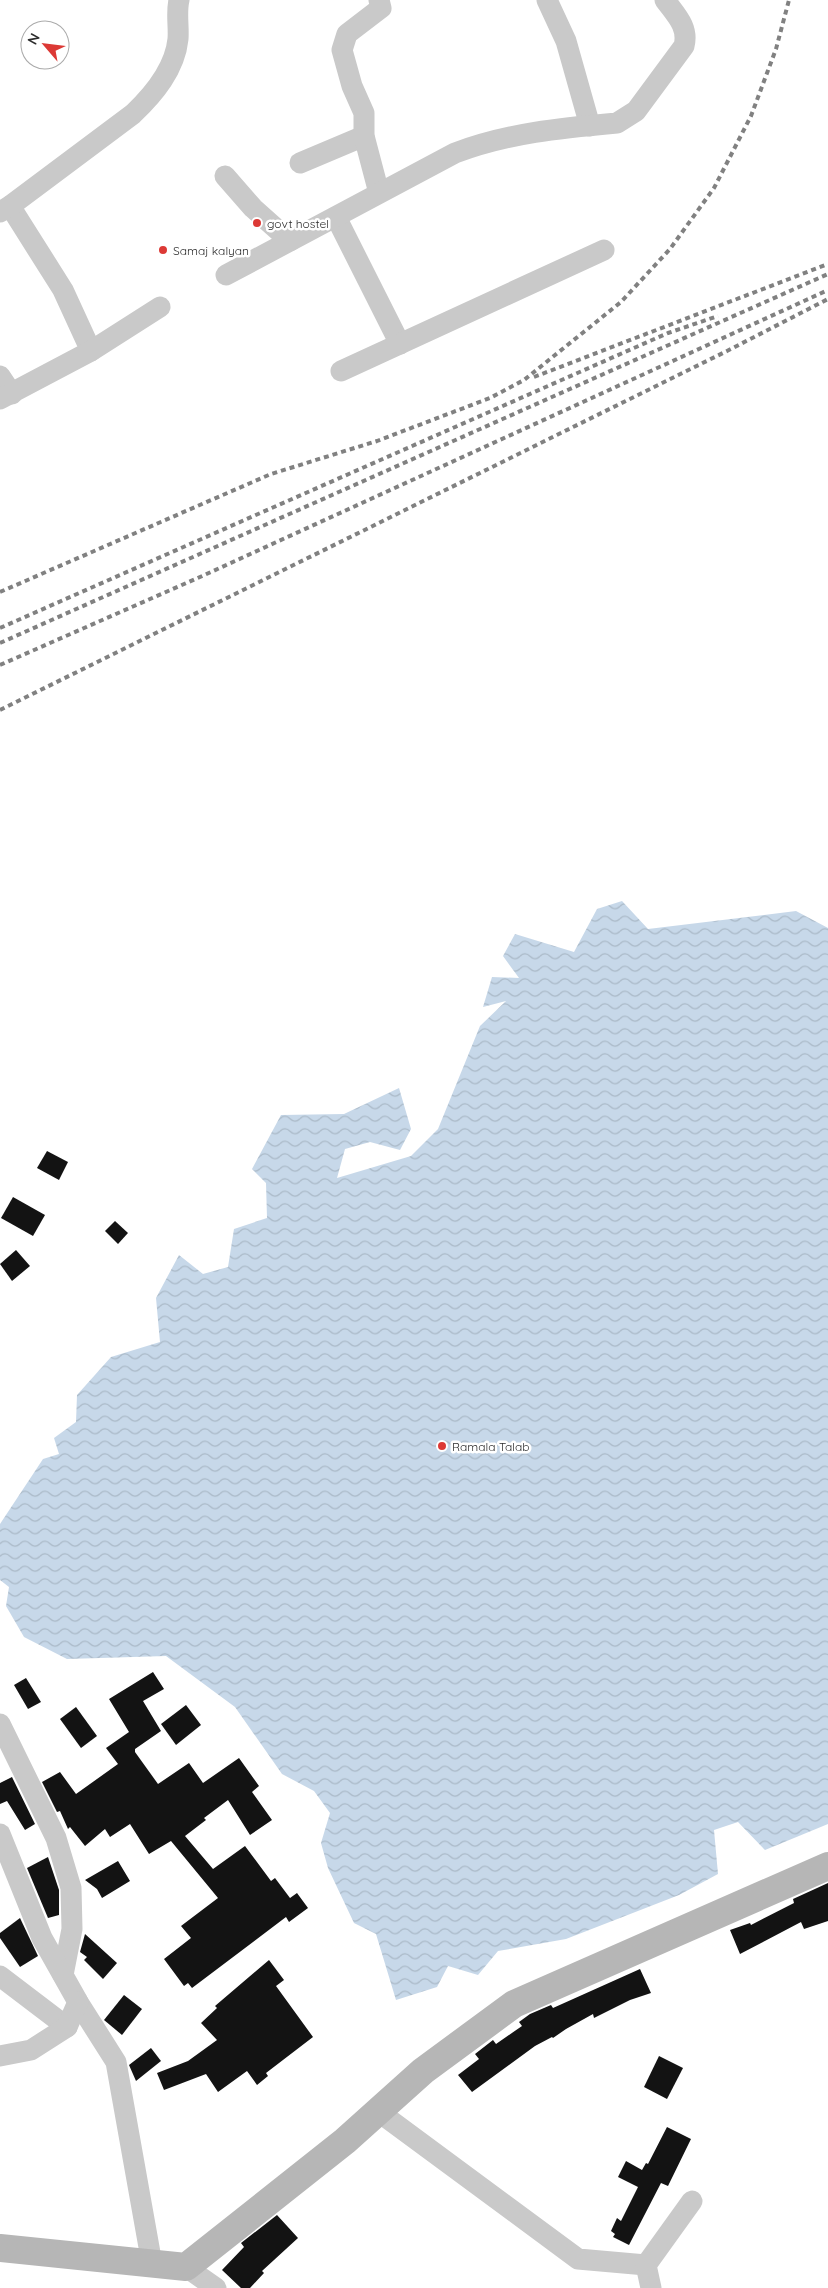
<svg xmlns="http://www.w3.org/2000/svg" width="828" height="2288" font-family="Quicksand,sans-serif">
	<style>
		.water { fill: url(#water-waves) }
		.building { fill: #131313 }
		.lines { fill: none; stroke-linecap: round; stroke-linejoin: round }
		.street { stroke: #c9c9c9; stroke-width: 21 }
		.secondary { stroke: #b6b6b6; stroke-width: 28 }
		.rail { stroke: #818181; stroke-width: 4; stroke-dasharray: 5 4; stroke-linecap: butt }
		.poi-dot { fill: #dc3935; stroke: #fff; stroke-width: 2 }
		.labels { text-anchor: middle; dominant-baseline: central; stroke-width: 5; stroke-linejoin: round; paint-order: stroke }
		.poi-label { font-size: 12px; fill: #2c2c2c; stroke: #fff; text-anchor: start }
	</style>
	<defs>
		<pattern id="water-waves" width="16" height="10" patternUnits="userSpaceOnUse" patternTransform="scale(1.25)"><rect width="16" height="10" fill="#c7d8e9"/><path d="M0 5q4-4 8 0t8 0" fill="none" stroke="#abbac8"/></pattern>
	</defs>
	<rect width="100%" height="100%" fill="#fff"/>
	<path class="water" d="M622 901 648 929 796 911 828 928V1824L765 1850 738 1822 714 1830 718 1874 679 1895 566 1939 498 1951 478 1975 448 1966 437 1987 396 2000 376 1934 354 1923 328 1868 321 1843 330 1813 314 1791 282 1774 235 1707 166 1656 67 1659 24 1637 6 1606 9 1587 0 1580V1524L43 1459 59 1454 54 1438 76 1422 77 1395 111 1357 160 1342 156 1298 179 1255 203 1274 228 1267 234 1229 267 1218 266 1183 252 1169 281 1115 344 1114 399 1088 411 1129 400 1150 370 1142 345 1149 337 1178 411 1156 438 1129 480 1026 506 1001 483 1007 492 977 519 978 503 956 515 934 574 952 597 909Z"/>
	<g class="building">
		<path d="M47 1151 68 1162 59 1180 37 1168Z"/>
		<path d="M13 1197 45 1215 33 1236 1 1218Z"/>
		<path d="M115 1221 128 1233 118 1244 105 1231Z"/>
		<path d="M16 1250 30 1266 12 1281 0 1264Z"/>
		<path d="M153 1672 164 1689 143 1701 161 1731 135 1749V1752L158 1784 189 1763 203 1783 239 1758 259 1786 252 1792 272 1820 250 1835 228 1800 204 1818 206 1820 185 1836 213 1869 245 1846 271 1881 275 1878 290 1898 297 1893 308 1908 289 1922 286 1917 192 1988 188 1983 184 1986 164 1959 191 1938 181 1926 218 1898 171 1841 149 1854 130 1824 110 1837 105 1829 85 1846 70 1827 68 1829 60 1811 57 1812 42 1782 60 1772 76 1794 118 1764 106 1748 129 1732 109 1699Z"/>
		<path d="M26 1678 41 1702 28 1709 14 1685Z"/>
		<path d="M186 1705 201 1725 176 1745 161 1724Z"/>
		<path d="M76 1707 97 1736 81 1748 60 1719Z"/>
		<path d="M12 1777 35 1824 25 1830 7 1801 0 1804V1783Z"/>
		<path d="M48 1857 59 1890V1915L48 1918 27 1868Z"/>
		<path d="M118 1861 130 1881 102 1898 97 1889 85 1880Z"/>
		<path d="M828 1883V1921L804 1929 801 1922 740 1954 730 1930 750 1923 751 1925 794 1903 793 1899Z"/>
		<path d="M20 1918 38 1956 20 1967 0 1938V1933Z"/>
		<path d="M85 1934 117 1963 103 1979 84 1960 87 1957 80 1952Z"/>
		<path d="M269 1960 284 1980 276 1986 313 2037 266 2073 268 2076 257 2085 247 2071 218 2092 206 2074 164 2090 157 2073 188 2061 217 2040 201 2023 217 2008 215 2006Z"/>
		<path d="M640 1969 651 1993 630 2000 594 2018 593 2014 566 2029 553 2038 552 2037 535 2046 472 2092 458 2075 479 2059 475 2054 493 2040 496 2044 522 2026 519 2022 530 2014 551 2005 553 2008Z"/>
		<path d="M124 1995 142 2009 122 2035 104 2020Z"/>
		<path d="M151 2048 161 2061 136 2081 129 2065Z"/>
		<path d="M659 2056 683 2068 667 2099 644 2087Z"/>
		<path d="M667 2127 691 2139 668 2186 661 2183 629 2245 613 2237 615 2234 611 2231 617 2218 621 2221 638 2187 618 2177 626 2161 642 2170 646 2163 648 2164Z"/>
		<path d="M277 2215 298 2238 262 2271 264 2273 250 2288H241L222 2270 244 2247 241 2243Z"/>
	</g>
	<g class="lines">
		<g class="street">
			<path d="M547 0 566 41 590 126"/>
			<path d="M300 163 364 136"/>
			<path d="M225 176 253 208 290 241"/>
			<path d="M379 193 364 136V113L352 86 342 50 347 34 381 8 379 0"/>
			<path d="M10 206 63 290 91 351"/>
			<path d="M0 212 10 206 133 114C154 94 175 69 178 39 179 26 176 13 179 0"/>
			<path d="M336 217 400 344"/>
			<path d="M226 275 455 153C508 133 561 128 617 123L636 111 684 46C689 27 676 15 665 0"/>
			<path d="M341 371 604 250"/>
			<path d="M0 376 12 394"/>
			<path d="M0 399 91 351 160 307"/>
			<path d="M0 1724 56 1838 71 1888 72 1929 63 1975"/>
			<path d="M0 1834 42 1938 78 2002 116 2062 152 2264"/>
			<path d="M0 1976 67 2027"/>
			<path d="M0 2056 31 2050 67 2027 78 2002"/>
			<path d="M379 2112 578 2259 646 2265"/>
			<path d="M186 2267 216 2288"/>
			<path d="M651 2288 646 2265 692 2201"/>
		</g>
		<path class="secondary" d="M0 2248 186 2267 345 2141 423 2071 514 2004 828 1866"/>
		<g class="rail">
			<path d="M534 377 828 264"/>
			<path d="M0 592 271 474 377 441 490 398 524 380 621 302 670 249 714 188 751 116 776 49 789 0"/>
			<path d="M0 628 668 333 718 316"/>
			<path d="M0 643 828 274"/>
			<path d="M0 665 200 577 828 290"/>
			<path d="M0 710 727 351 828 299"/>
		</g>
	</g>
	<g class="poi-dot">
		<circle cx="257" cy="223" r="5"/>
		<circle cx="163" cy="250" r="5"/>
		<circle cx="442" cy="1446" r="5"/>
	</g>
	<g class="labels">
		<g class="poi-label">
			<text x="267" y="223">govt hostel</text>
			<text x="173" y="250">Samaj kalyan</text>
			<text x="452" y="1446">Ramala Talab</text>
		</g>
	</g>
	<g transform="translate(45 45) rotate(298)"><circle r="24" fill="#ffffff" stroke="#ababab"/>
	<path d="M0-4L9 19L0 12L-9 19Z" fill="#dc3935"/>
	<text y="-8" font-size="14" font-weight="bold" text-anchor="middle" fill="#2c2c2c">N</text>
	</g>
</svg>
